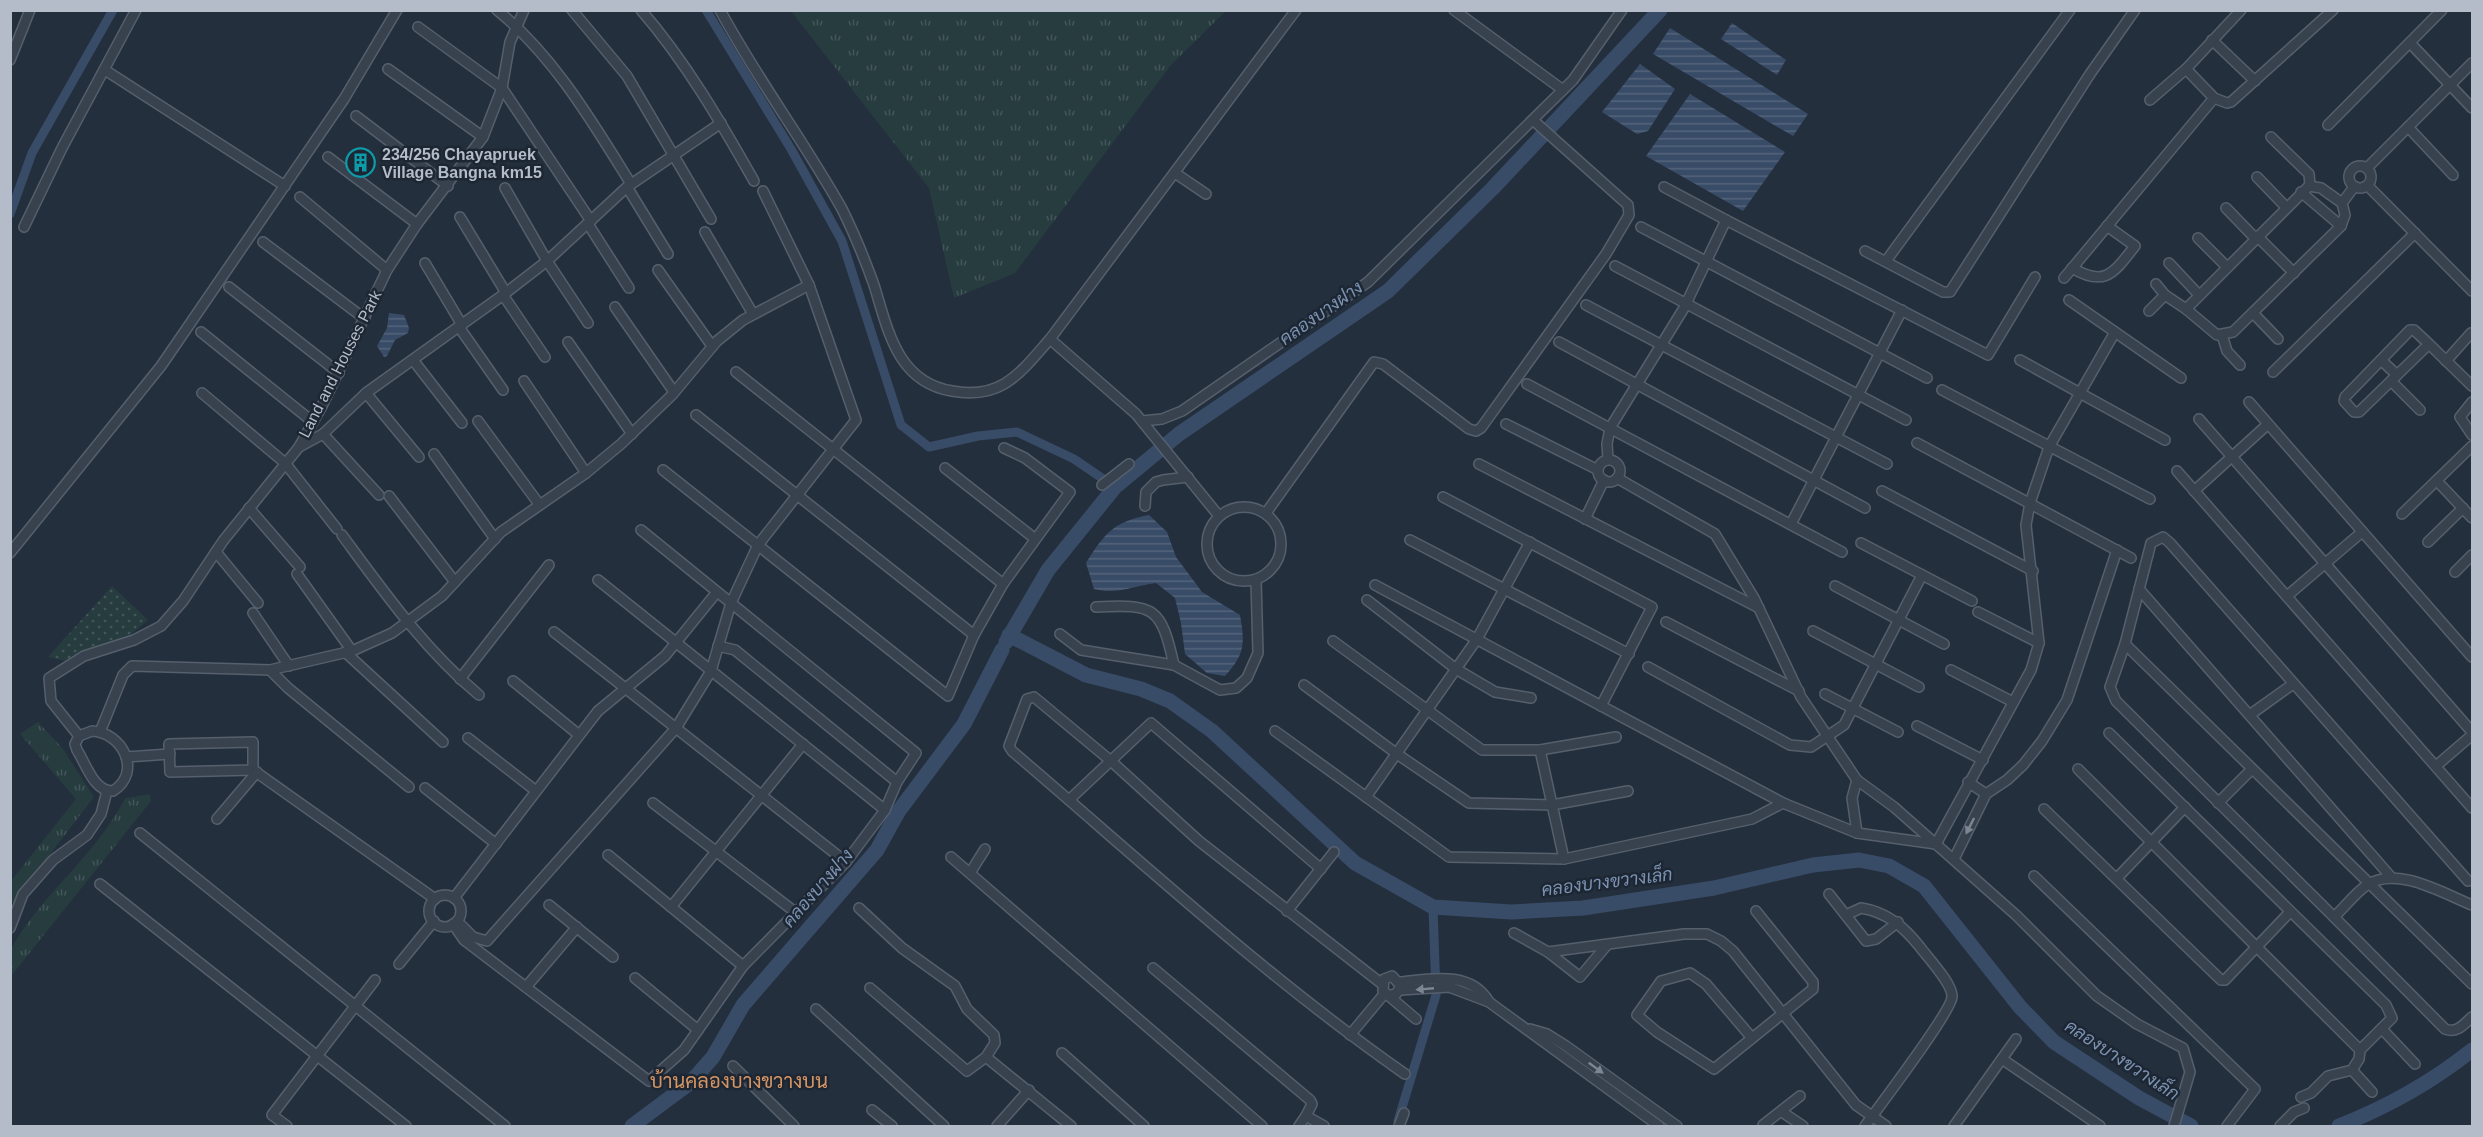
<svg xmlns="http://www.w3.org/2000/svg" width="2483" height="1137" font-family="Arial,Sarabun,sans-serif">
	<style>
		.grass { fill: url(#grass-tufts) }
		.park { fill: url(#park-dots) }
		.water { fill: url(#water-rules) }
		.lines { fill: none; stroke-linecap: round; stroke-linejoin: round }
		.canal { stroke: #394c67; stroke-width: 9 }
		.river { stroke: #394c67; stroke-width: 15 }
		.minor-casing { stroke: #565f6c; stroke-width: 12 }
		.minor { stroke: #38414e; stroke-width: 9 }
		.oneway { fill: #7c8592 }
		.labels { text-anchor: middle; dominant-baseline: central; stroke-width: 5; stroke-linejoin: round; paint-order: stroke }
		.poi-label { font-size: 16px; font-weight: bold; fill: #b4bcc9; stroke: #1d2633; text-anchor: start }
		.street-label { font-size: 16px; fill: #b4bcc9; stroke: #1d2633 }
		.water-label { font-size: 18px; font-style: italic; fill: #7c92b1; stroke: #1d2633 }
		.quarter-label { font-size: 20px; fill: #d59563; stroke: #1d2633 }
	</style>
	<defs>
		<pattern id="grass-tufts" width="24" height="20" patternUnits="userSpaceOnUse" patternTransform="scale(1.5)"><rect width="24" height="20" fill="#263c3f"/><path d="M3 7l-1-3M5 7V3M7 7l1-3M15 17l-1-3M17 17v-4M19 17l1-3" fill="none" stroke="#435659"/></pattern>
		<pattern id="park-dots" width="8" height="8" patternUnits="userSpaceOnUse" patternTransform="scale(1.5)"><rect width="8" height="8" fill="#263c3f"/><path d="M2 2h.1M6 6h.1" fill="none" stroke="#435659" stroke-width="1.8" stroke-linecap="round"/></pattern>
		<pattern id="water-rules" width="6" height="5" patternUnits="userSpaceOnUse" patternTransform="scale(1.5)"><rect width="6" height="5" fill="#394c67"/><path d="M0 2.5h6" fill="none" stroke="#53647b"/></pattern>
	</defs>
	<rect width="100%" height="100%" fill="#242f3e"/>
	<g class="grass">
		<path d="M791 11H1226L1171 65 1015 273 954 298 929 188Z"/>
		<path d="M38 722 63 749 94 797 11 905V881L76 799 20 734Z"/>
		<path d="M150 794 151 801 11 976C10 969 8 955 11 949 42 893 97 855 125 798Z"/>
	</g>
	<path class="park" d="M112 586 148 620 123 641 74 663 48 657Z"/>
	<g class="water">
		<path d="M1732 23 1786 60 1777 75 1721 39Z"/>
		<path d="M1670 28 1808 114 1793 136 1653 54Z"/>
		<path d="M1640 64 1675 89 1648 131 1637 134 1602 112Z"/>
		<path d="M1690 94 1785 152 1743 211 1646 156Z"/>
		<path d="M389 313 404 315 409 328 408 333 395 340 387 356 384 357 377 346 387 328Z"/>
		<path d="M1149 515 1167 532 1176 557 1202 592 1240 615C1245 644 1245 654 1225 676L1207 673 1185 654 1181 623 1175 598 1156 583C1132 586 1119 595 1094 589L1086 563C1105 533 1113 522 1149 515Z"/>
	</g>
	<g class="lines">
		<g class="canal">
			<path d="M706 10 791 149 842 241 901 425 929 447 978 436 1017 432 1074 459 1115 487"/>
			<path d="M10 214 32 153 113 10"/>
			<path d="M1398 1121 1436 995 1433 907"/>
		</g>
		<g class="river">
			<path d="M1009 635 1086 675 1141 689 1170 701 1212 731 1355 863 1433 907 1511 912 1583 908 1714 888 1813 865 1859 860 1889 866 1924 886 2020 1007 2054 1042 2139 1098 2191 1126"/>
			<path d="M1006 642 1048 570 1115 487 1179 434 1388 291 1493 188 1660 10"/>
			<path d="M632 1126 691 1082 713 1057 743 1005 877 850 898 812 964 724 1002 650"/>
			<path d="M2339 1126C2387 1107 2432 1082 2472 1050"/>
		</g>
		<defs>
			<g id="minor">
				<path d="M497 10C554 56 593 123 631 184"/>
				<path d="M572 10 627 76 711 219"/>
				<path d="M641 10C686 62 720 121 754 181"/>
				<path d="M720 10C757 79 804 141 842 209 854 233 865 260 874 285 888 330 897 382 952 391 1002 400 1020 373 1050 339L1296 10"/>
				<path d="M1454 10 1563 90"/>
				<path d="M418 27 502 88 591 221"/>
				<path d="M2212 40 2255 81"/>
				<path d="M2411 44 2472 108"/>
				<path d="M10 60 30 10"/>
				<path d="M388 69 483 137"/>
				<path d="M2186 69 2214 98 2227 103 2231 102 2333 10"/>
				<path d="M105 70 285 186"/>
				<path d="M2150 100 2186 69 2241 10"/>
				<path d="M356 116 448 186"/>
				<path d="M2328 125 2442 10"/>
				<path d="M2408 127 2453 175"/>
				<path d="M2271 137 2309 174 2310 186"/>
				<path d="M328 157 417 224"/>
				<circle cx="2360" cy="177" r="11"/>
				<path d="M2367 168 2472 63"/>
				<path d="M1175 173 1206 194"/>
				<path d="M2257 177 2286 207"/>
				<path d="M2368 186 2472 291"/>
				<path d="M627 187 668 254"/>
				<path d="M1664 187 1726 220"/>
				<path d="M505 188 547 261 588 323"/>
				<path d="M2301 192 2341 226"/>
				<path d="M300 197 387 270"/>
				<path d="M2342 203 2321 188 2309 186 2186 309 2217 335 2233 332 2341 226 2345 215 2342 203 2354 187"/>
				<path d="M2226 208 2255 238"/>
				<path d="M460 217 506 293"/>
				<path d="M588 224 629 288"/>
				<path d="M24 227 62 148 136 10"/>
				<path d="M1641 227 1927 378"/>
				<path d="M705 232 753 314"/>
				<path d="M2257 236 2294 273"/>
				<path d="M2198 238 2227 267"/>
				<path d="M263 242 365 319"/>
				<path d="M1865 251 1943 292H1950L2090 74 2135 10"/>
				<path d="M1886 261 2070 10"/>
				<path d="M425 263 462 325"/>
				<path d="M2169 263 2199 295"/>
				<path d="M1615 266 1906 420"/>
				<path d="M2072 268C2106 288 2114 272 2135 246L2107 226"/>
				<path d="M658 270 712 346"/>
				<path d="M2064 278 2214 98"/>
				<path d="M2156 284 2165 295 2186 309"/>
				<path d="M229 287 339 373"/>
				<path d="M503 295 545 357"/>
				<path d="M2069 300 2181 378"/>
				<path d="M1586 305 1887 464"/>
				<path d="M615 307 674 392"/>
				<path d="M2149 311 2165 295"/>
				<path d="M2253 313 2278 339"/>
				<path d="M459 327 503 390"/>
				<path d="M201 332 313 422"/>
				<path d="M2222 335 2227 351 2240 365"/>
				<path d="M1050 339 1136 414 1219 516"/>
				<path d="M568 342 632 434"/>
				<path d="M1559 342 1865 508"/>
				<path d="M2429 344 2414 330H2410L2345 397 2344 401 2354 412H2359L2429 344 2472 386"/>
				<path d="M413 360 462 423"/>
				<path d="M2020 360 2165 440"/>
				<path d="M2381 360 2397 375"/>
				<path d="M2446 361 2471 333"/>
				<path d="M736 372 1003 584"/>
				<path d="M2273 372 2415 233"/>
				<path d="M524 381 586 473"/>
				<path d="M2391 381 2420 410"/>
				<path d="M1527 384 1842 552"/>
				<path d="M1942 390 2150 499"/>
				<path d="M202 393 285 463 337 529"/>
				<path d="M366 393 503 295 547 261 627 187 721 123"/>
				<path d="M2249 402 2472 657"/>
				<path d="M2472 402 2460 417 2472 435"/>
				<path d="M696 415 974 635"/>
				<path d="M2199 419 2472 732"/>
				<path d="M478 421 539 504"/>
				<path d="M1142 421 1162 419 1182 411 1368 282 1573 80 1622 10"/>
				<path d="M1506 424 1598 470"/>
				<path d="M323 434 366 393 419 457"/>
				<path d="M1917 443 2131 558"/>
				<path d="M299 447 323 434 379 495"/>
				<path d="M434 454 495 539"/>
				<path d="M1608 459 1607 444 1610 428 1684 308 1726 220 1988 355 2035 277"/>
				<circle cx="1609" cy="471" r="11"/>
				<path d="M1479 464 1759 608"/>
				<path d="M945 468 1034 538"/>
				<path d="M663 470 948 696 974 635 1003 584 1070 492 1025 458 1004 448"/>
				<path d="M2177 471 2472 808"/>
				<path d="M1617 478 1715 534 1754 598 1801 697 1857 780"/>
				<path d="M2437 481 2472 518"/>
				<path d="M1102 485 1129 464"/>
				<path d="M1882 491 2033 571"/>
				<path d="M2194 491 2267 425"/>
				<path d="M389 496 455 582"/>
				<path d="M1443 497 1652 607 1601 706"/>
				<path d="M1145 506 1146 492 1156 482 1163 480 1188 477"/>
				<circle cx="1244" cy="544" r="37"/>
				<path d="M249 508 300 567"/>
				<path d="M1266 513 1374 362 1383 364 1469 429 1476 431 1481 428 1606 254 1629 215 1628 205 1534 121"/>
				<path d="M2402 514 2472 446"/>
				<path d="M1585 519 1604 480"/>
				<path d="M1791 524 1902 310"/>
				<path d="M342 535C384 592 424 649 479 695"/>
				<path d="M1410 540 1629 654"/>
				<path d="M2428 542 2463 508"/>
				<path d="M1861 543 1972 601"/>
				<path d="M216 552 258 603"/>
				<path d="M10 553 161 366 344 99 397 10"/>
				<path d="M2455 572 2472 555"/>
				<path d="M297 574 352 651"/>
				<path d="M598 580 885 810"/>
				<path d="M1375 585 1783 803 1857 833 1936 844"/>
				<path d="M1835 586 1944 644"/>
				<path d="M2139 589 2391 877"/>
				<path d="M2287 596 2362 532"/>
				<path d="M1367 600 1456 669 1495 692 1531 698"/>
				<path d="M1096 607C1155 604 1161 607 1174 665"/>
				<path d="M1978 612 2039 643"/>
				<path d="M253 613 289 666"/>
				<path d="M1666 622 1799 691"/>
				<path d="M1813 631 1919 687"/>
				<path d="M554 632 846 862"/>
				<path d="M1060 634 1081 650 1174 665 1220 690 1236 688 1247 678 1258 653 1256 580"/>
				<path d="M1333 641 1482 750H1540L1616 737"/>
				<path d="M2125 644 2110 687 2116 701 2334 917C2345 907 2355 893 2367 885 2397 865 2444 894 2472 905"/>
				<path d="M718 646 735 650 897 782"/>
				<path d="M345 652 443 742"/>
				<path d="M1648 667 1790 745 1811 747 1844 725 1922 575"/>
				<path d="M270 670 288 688 409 787"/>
				<path d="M1951 670 2013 702"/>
				<path d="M460 679 549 565"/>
				<path d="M513 681 579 735"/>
				<path d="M1304 685 1397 754 1469 803 1552 805 1628 791"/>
				<path d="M1825 694 1898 732"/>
				<path d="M2251 714 2293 684"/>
				<path d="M1917 726 1983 760"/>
				<path d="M92 731C122 732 143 772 113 791 94 792 86 764 77 750L75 744 79 736Z"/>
				<path d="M1275 731 1449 857 1564 859 1752 819 1783 803"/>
				<path d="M100 732 123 675 132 666 270 670 352 651 392 633 442 596 501 532 586 473 621 444 672 395 717 341 743 320 809 285 763 191"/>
				<path d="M2109 733 2386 1005 2392 1018 2360 1050"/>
				<path d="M79 736 51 701 49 678 84 656 134 640 161 626 183 601 223 541 299 447 322 406 387 270 417 224 483 137 502 88 510 42 524 10"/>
				<path d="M468 738 536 791"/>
				<path d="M253 742V770L170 772 169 744Z"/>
				<path d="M1540 750 1564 859"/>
				<path d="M126 757 170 754"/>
				<path d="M2436 766 2472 735"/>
				<path d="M2078 769 2360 1050 2359 1059 2352 1070 2328 1076 2311 1093 2301 1097"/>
				<path d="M253 770 435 899"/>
				<path d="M1968 782 1986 794"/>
				<path d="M425 788 496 844"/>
				<path d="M1366 797 1477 639 1530 542"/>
				<path d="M1069 800 1151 723 1321 869"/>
				<path d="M653 803 795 912"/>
				<path d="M2218 803 2251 770"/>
				<path d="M2044 809 2221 980H2225L2290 912"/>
				<path d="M217 819 257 772"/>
				<path d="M140 833 505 1126"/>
				<path d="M1857 833 1852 798 1857 780 1894 807 2017 916 2097 996 2137 1024 2183 1048 2190 1072 2174 1126"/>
				<path d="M1936 844 2031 670 2039 643 2026 525 2030 503 2049 447 2115 332"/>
				<path d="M608 855 743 966"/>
				<path d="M951 857 1262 1126"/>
				<path d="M1954 859 1986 794 2007 780 2023 765 2042 741 2067 700 2117 550"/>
				<path d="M970 873 985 849"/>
				<path d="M2034 876 2255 1089 2227 1126"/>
				<path d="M2117 878 2185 807"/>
				<path d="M2468 881 2170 543 2163 537 2151 543 2125 644 2472 984"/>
				<path d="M100 884 406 1126"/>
				<path d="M1829 894 1866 941 1876 939 1898 922"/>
				<circle cx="445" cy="911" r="16"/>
				<path d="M454 898 598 711 665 656 717 592"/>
				<path d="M549 905 613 957"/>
				<path d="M671 907 803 744"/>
				<path d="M859 908 902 948 955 986 967 1009 994 1035 995 1043 986 1057 967 1071 870 988"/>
				<path d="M1287 911 1334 852"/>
				<path d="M1846 915 1861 908C1887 912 1904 927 1920 947 1928 958 1953 984 1952 997 1951 1012 1878 1108 1865 1126"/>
				<path d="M2334 917 2445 1029C2457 1034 2464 1024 2472 1017"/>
				<path d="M457 921 473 937 487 941 676 728 711 671 731 603 758 545 856 420 809 285"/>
				<path d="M453 924 464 940 649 1081 684 1050 743 966 846 862 885 810 897 782 916 753 641 530"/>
				<path d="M10 928 23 894 53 860 87 835 101 814 107 791"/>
				<path d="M1514 933 1548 952 1684 934H1707L1721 941 1733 951 1856 1105 1886 1126"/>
				<path d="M1548 952 1580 977 1607 945"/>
				<path d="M399 964 434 921"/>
				<path d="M1153 968 1310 1100 1312 1104 1306 1116 1324 1126"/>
				<path d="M635 978 698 1030"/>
				<path d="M1400 982C1430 979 1471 970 1489 1002"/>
				<path d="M1382 984 1199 841 1111 761 1034 697 1027 699 1009 746 1012 751C1141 861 1266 977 1405 1074"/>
				<path d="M526 987 577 927"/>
				<path d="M1400 990 1449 987 1489 1002 1659 1126"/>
				<path d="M1391 995 1396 994 1401 986 1392 976 1384 979 1383 991 1416 1019"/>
				<path d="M816 1009 944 1126"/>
				<path d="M1530 1029 1547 1034 1566 1046 1677 1126"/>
				<path d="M2382 1029 2415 1064"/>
				<path d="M1350 1035 1385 993"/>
				<path d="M1752 1038 1706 984 1690 973 1661 981 1637 1015 1657 1032 1714 1069 1813 989V982L1756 911"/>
				<path d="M1062 1053 1144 1126"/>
				<path d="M986 1057 1071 1126"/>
				<path d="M2002 1059 2100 1126"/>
				<path d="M733 1066 794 1126"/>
				<path d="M2352 1070 2372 1092"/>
				<path d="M872 1110 892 1126"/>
				<path d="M1782 1112 1803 1126"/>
				<path d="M1763 1125 1800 1096"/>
				<path d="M287 1126 272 1115 375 980"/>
				<path d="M997 1126 1029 1090"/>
				<path d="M1299 1126 1306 1116"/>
				<path d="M1399 1126 1404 1113"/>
				<path d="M1954 1126 2016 1039"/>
				<path d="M2280 1126 2294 1112 2304 1108"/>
			</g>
		</defs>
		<use href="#minor" class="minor-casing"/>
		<use href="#minor" class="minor"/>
	</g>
	<defs><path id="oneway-solid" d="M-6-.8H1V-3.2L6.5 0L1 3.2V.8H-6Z" transform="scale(1.5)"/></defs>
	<g class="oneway">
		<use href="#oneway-solid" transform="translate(1970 826) rotate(117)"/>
		<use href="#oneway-solid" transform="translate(1425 989) rotate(175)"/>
		<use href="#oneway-solid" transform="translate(1596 1068) rotate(36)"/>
	</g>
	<defs>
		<symbol id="building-ring" viewBox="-11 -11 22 22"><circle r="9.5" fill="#1d2633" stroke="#0f9aa8" stroke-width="1.5"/><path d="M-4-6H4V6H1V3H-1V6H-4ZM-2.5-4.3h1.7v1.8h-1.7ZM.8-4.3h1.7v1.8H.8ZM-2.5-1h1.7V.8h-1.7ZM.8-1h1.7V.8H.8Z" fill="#0f9aa8"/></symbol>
	</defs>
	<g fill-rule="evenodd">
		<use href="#building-ring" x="344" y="146" width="33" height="33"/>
	</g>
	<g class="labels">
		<g class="poi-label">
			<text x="382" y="154">234/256 Chayapruek<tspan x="382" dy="18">Village Bangna km15</tspan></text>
		</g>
		<g class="street-label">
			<text transform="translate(340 364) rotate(-63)">Land and Houses Park</text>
		</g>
		<g class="water-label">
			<text transform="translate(1321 313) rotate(-35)">คลองบางฝาง</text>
			<text transform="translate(1607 882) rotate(-7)">คลองบางขวางเล็ก</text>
			<text transform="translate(818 888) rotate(-49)">คลองบางฝาง</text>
			<text transform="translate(2122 1060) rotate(33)">คลองบางขวางเล็ก</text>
		</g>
		<g class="quarter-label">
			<text x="739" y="1081">บ้านคลองบางขวางบน</text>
		</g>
	</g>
	<rect width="2483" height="1137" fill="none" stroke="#b4bcc9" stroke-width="24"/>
</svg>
